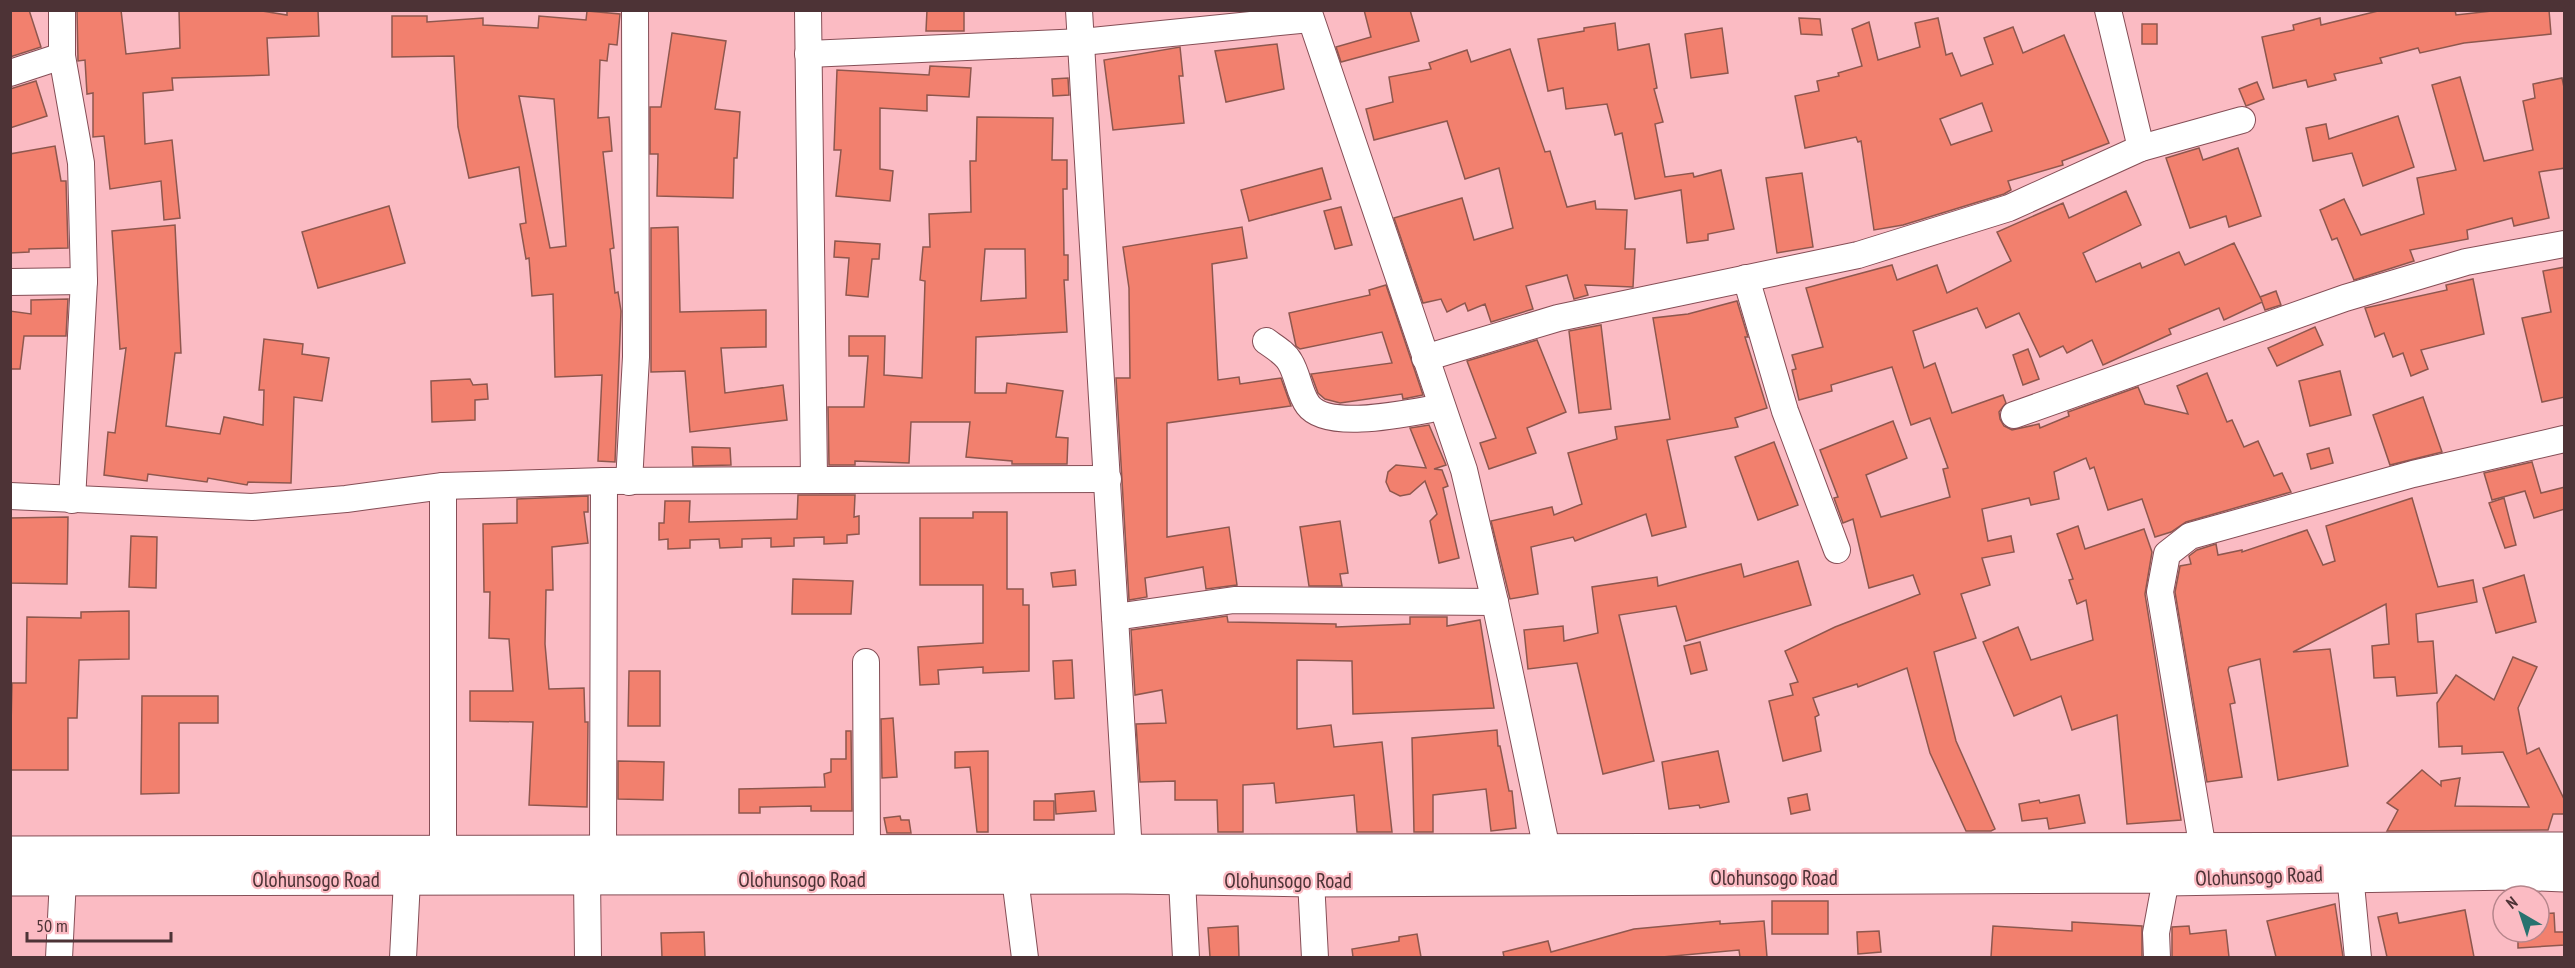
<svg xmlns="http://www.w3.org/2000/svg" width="2575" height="968" font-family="'PT Sans Narrow',sans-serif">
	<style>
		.building { fill: #f2806e; stroke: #8e574e; stroke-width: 1.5; fill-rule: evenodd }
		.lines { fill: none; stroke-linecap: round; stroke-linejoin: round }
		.minor-casing { stroke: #854e56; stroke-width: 28 }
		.major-casing { stroke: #854e56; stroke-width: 35 }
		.minor { stroke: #fff; stroke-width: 26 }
		.major { stroke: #fff; stroke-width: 33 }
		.labels { text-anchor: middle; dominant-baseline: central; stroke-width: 4.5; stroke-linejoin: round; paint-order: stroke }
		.street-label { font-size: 21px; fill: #4d3336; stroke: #fbbbc3 }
	</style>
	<rect width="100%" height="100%" fill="#fbbbc3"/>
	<g class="building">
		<path d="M10 10H29L41 47 10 57Z"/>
		<path d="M77 10H121L126 54 180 48 179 10H256L287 15V10H318L319 36 267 38 269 75 172 78 173 90 143 93 145 144 172 140 180 218 164 220 161 181 110 189 104 136 93 137V93L87 94 85 60 78 61Z"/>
		<path d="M927 10H964V31H926Z"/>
		<path d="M1364 10H1410L1419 41 1341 62 1336 47 1371 37Z"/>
		<path d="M2382 10H2455L2456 15 2501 10H2549L2551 34 2464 43 2420 53 2418 48 2380 58 2382 63 2334 74 2336 80 2308 87 2306 80 2273 88 2262 37 2294 30 2293 25 2320 18 2321 25Z"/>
		<path d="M587 11 620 14 617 45 609 44 607 61 600 60 598 118 609 117 612 151 603 152 614 248 610 249 615 293 618 292 621 311 615 462 598 461 602 375 555 377 553 294 532 296 529 258 526 259 520 224 526 223 519 167 469 178 458 127 454 56 392 57V16H427V22L483 18V25L538 28 539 16 586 20ZM519 96 554 99 566 246 550 248Z"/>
		<path d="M1799 18 1820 19 1822 35 1801 34Z"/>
		<path d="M1938 18 1946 55 1952 53 1961 76 1993 64 1984 38 2013 27 2023 53 2064 35 2109 143 2062 161 2063 165 2008 181 2011 190 2004 194 1903 225 1874 230 1861 141 1858 142 1856 137 1805 148 1795 96 1819 91 1817 81 1839 76 1838 73 1862 66 1852 29 1869 22 1878 60 1920 47 1915 23ZM1982 103 1992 131 1951 145 1940 119Z"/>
		<path d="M1615 23 1618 50 1649 44 1657 88 1654 89 1663 122 1655 124 1665 177 1693 173 1694 177 1721 170 1734 229 1708 234V240L1687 243 1681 190 1635 199 1622 133 1615 135 1607 104 1566 109 1563 88 1548 91 1538 39 1584 31V28Z"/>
		<rect x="2142" y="24" width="15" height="20"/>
		<path d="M1722 28 1728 73 1691 78 1685 34Z"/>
		<path d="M672 33 726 41 715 109 740 112 737 158H734L733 198 657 196 658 154H650V107H661Z"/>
		<path d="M1277 44 1284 89 1226 102 1215 51Z"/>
		<path d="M1180 47 1183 76H1179L1184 123 1113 130 1104 60Z"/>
		<path d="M1510 49 1545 152 1550 151 1567 207 1595 201 1596 209 1627 210 1625 249H1635L1633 287 1585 285 1588 295 1574 299 1567 275 1526 286 1533 309 1491 322 1485 304 1468 311 1465 303 1447 312 1441 299 1423 303 1394 218 1462 198 1474 240 1513 228 1499 168 1465 179 1447 121 1374 140 1366 109 1393 102 1389 77 1431 69 1429 63 1467 50 1471 62Z"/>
		<path d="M930 66 971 68 969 97 927 95V111L880 108V169L893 171 890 201 836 196 841 150H834L837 70 929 75Z"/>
		<path d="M2460 77 2484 161 2533 150 2523 101 2535 98 2533 84 2562 78 2565 92V168L2539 172 2549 218 2514 226 2512 218 2467 230 2468 239 2410 250 2414 261 2354 280 2337 238 2332 240 2320 210 2344 199 2361 235 2424 214 2417 178 2456 170 2432 85Z"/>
		<path d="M1068 78 1069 95 1053 96 1052 79Z"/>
		<path d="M36 81 47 116 10 128V89Z"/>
		<path d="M2257 82 2264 99 2246 106 2239 89Z"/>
		<path d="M2398 116 2414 167 2363 186 2352 153 2313 161 2306 128 2326 124 2329 139Z"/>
		<path d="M977 117 1053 118 1052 160H1067V189H1063L1064 255H1068V280H1064L1067 332 976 337 975 393H1006L1007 383 1063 391 1056 437 1068 438 1067 464H1012V461L966 457 970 422H911L909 463 855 461V465H829L828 407H864L868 356H849V336H885L884 375 922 378 925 281 920 280 923 247H930L929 214 971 212 970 161H976ZM985 249H1025L1026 298 981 301Z"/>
		<path d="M55 146 61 181H66L68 248 29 249V252L10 253V154Z"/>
		<path d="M2199 148 2203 160 2238 148 2261 216 2229 227 2226 216 2190 228 2166 158Z"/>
		<path d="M1322 168 1331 199 1249 221 1241 190Z"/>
		<path d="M1802 173 1813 247 1777 253 1766 178Z"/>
		<path d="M2126 191 2141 225 2083 253 2096 282 2140 263 2142 268 2179 252 2185 265 2234 243 2262 301 2260 297 2276 291 2281 305 2265 310 2262 302 2224 320 2219 308 2169 329 2171 334 2103 365 2092 340 2067 353 2063 346 2040 357 2019 313 1986 328 1977 308 1913 331 1924 368 1935 363 1952 413 2003 395 2006 403 1999 412 2000 419 2004 426 2012 430 2039 424 2040 428 2069 416 2068 412 2138 387 2145 404 2188 414 2177 386 2207 373 2227 422 2232 420 2244 447 2258 441 2274 476 2282 473 2291 492 2186 522 2171 532 2155 537 2142 499 2108 510 2094 467 2090 469 2086 458 2054 472 2059 499 2031 505 2029 498 1982 509 1988 541 2011 536 2014 552 1982 558 1990 585 1961 594 1976 638 1934 652 1956 741 1995 829 1991 831H1966L1930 753 1907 668 1858 687 1857 684 1813 698 1819 715 1815 717 1821 751 1783 761 1769 701 1793 695 1790 684 1798 682 1785 651 1835 627 1920 594 1913 575 1869 588 1853 519 1843 523 1834 498 1838 497 1820 450 1893 421 1907 458 1866 475 1881 517 1950 497 1943 469 1948 468 1930 418 1911 425 1892 367 1831 385 1832 391 1799 400 1792 370 1796 369 1792 355 1823 347 1806 288 1892 265 1897 280 1937 265 1947 293 2011 261 1997 232 2063 203 2069 218Z"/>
		<path d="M389 206 405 263 318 288 302 232Z"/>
		<path d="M1341 207 1352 245 1335 249 1324 211Z"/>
		<path d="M175 225 181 353H175L166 426 220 434 224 417 263 425 264 390H259L264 339 303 344 302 354 329 358 322 401 294 397 291 483 248 482 247 485 208 478 207 482 148 474 147 481 104 475 108 432 115 433 126 348 120 349 112 231Z"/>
		<path d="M678 227 680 312 766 310V347L721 348 725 393 783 385 787 420 690 432 685 371 651 372V228Z"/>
		<path d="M1242 227 1247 258 1212 264 1218 380 1239 377 1240 384 1281 378 1291 406 1167 423V537L1229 527 1237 585 1206 589 1203 567 1145 578 1147 597 1129 600 1116 378H1130L1129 288 1123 247Z"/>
		<path d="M835 241 880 244 879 259H872L868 297 846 295 849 258 834 257Z"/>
		<path d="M2565 267V397L2542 402 2522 318 2551 312 2543 271Z"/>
		<path d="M2473 279 2484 334 2421 350 2428 369 2411 376 2403 353 2393 357 2384 333 2375 337 2365 308 2447 290 2446 285Z"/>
		<path d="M1386 285 1423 395 1403 399 1402 394 1340 403 1325 399 1318 393 1311 374 1392 363 1382 332 1300 349 1296 346 1289 313 1370 295 1369 290Z"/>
		<path d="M68 299 66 336H24L20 369H10V311L31 314V300Z"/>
		<path d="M1737 301 1748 337H1745L1767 408 1735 418 1738 427 1667 440 1686 527 1652 536 1646 514 1575 541 1573 537 1531 547 1538 594 1510 599 1491 521 1552 507 1554 515 1582 504 1568 453 1617 439 1615 427 1670 419 1653 318 1688 314Z"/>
		<path d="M1601 325 1611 409 1579 413 1569 331Z"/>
		<path d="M2315 327 2323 345 2277 366 2268 348Z"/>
		<path d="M1537 340 1566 412 1527 428 1536 453 1489 469 1480 443 1496 438 1467 361Z"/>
		<path d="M2028 349 2039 379 2023 385 2013 355Z"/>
		<path d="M2340 371 2351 415 2310 426 2299 381Z"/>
		<path d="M470 379 473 385 487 384 488 399 475 400V420L432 422 431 381Z"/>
		<path d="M2423 397 2442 452 2390 465 2373 415Z"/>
		<path d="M1429 425 1446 465 1434 469 1442 470 1448 486 1443 488 1459 558 1439 563 1430 521 1437 514 1425 481 1410 494 1400 496 1390 491 1386 482 1388 472 1396 465 1426 468 1410 428Z"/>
		<path d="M1774 442 1798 505 1758 520 1735 457Z"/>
		<path d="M692 447 730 448 731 465 693 466Z"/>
		<path d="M2329 448 2333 463 2311 469 2307 454Z"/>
		<path d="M2532 462 2541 493 2565 487V509L2534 518 2525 491 2492 500 2484 473Z"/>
		<path d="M798 495H855L854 517 859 516V534L847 535V543L824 544V537L794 538V546L771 547V538L742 539V547L720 548 719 539 690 540V548L668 549V539L659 540V523H664L665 501H690L689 522 797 519Z"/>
		<path d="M588 496V512H584L588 543 552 547 553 590H546L545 644 549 689 584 688 585 722H588L587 807 529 805 533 722 470 721V691H513L509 639 489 638 490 592H484L483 524 517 523V499Z"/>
		<path d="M2412 498 2438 587 2473 580 2477 602 2416 614 2418 642 2433 641 2437 693 2397 696 2395 677 2374 678 2372 646 2389 644 2386 604 2293 652 2330 649 2348 766 2278 780 2260 659 2229 667 2228 670 2235 703 2230 704 2242 777 2207 782 2175 592 2180 566 2191 564 2189 556 2197 550 2216 544 2218 555 2242 550V552L2307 530 2323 565 2335 561 2326 526Z"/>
		<path d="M2504 498 2516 545 2505 548 2489 503Z"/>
		<path d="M973 512H1007V589H1023V605H1029V671L983 673V667L938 670 939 684 920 685 918 647 983 643V585H920V518H973Z"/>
		<path d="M68 517 67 584 10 583V518Z"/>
		<path d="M1340 521 1348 573 1340 574 1342 586H1309L1300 527Z"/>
		<path d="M2078 526 2085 549 2144 529 2152 552 2145 594 2181 820 2127 824 2117 715 2072 730 2061 696 2014 716 1983 642 2018 627 2031 660 2093 640 2086 600 2077 604 2069 580 2073 579 2057 534Z"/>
		<path d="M131 536 157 537 156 588 129 587Z"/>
		<path d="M1798 561 1811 605 1686 641 1676 606 1619 615 1654 761 1603 774 1577 663 1528 669 1524 630 1563 626 1564 641 1598 633 1592 587 1657 577 1658 586 1741 564 1744 577Z"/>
		<path d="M1075 570 1076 585 1053 587 1051 573Z"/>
		<path d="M2524 575 2536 622 2496 633 2483 588Z"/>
		<path d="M793 579 853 581 851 614H792Z"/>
		<path d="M129 611V659L79 660 77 718H68V770H10L12 683H26L27 617 81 618V612Z"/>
		<path d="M1227 616 1228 622 1336 624V627L1410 624V617H1447V626L1480 620 1494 708 1353 714 1352 661 1297 660V729L1331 725 1334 747 1382 742 1392 832H1357L1354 795 1276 803 1274 783 1243 785V832H1218L1217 800H1175V781L1140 782 1136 724 1166 723 1162 690 1135 695 1131 630Z"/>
		<path d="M1700 642 1707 670 1691 674 1684 646Z"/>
		<path d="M2513 657 2537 667 2518 708 2527 754 2539 748 2565 801V814H2553L2548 830 2387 831 2398 810 2387 803 2422 770 2441 786V781L2460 778 2455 806 2529 807 2503 752 2462 754V746L2439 747 2437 703 2456 675 2494 700Z"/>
		<path d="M1072 660 1074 698 1055 699 1053 661Z"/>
		<path d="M629 671H660V726H628Z"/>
		<path d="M142 696H218V723H179V793L141 794Z"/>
		<path d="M893 718 897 777 882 778 881 719Z"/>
		<path d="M1497 730 1498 746H1500L1509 791H1512L1516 828 1491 831 1486 789 1433 795V832H1414L1412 738Z"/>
		<path d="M846 731H851L852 811H811V806L760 807V813H739V789L825 787 824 774 831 772V759H846Z"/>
		<path d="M988 751V832H977L970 767 955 768V752Z"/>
		<path d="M1718 751 1729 802 1700 808 1699 805 1669 809 1662 762Z"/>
		<path d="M618 761 664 762 663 800 618 799Z"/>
		<path d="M1094 791 1096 811 1056 814 1055 794Z"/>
		<path d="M1807 794 1810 810 1791 814 1788 798Z"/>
		<path d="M2079 795 2085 823 2049 829 2047 818 2022 821 2019 804 2039 800 2040 803Z"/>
		<rect x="1034" y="801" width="20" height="19"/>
		<path d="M900 816 901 820H909L911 833H887L884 818Z"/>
		<rect x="1772" y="901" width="56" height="33"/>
		<path d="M2335 904 2343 957H2276L2267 921Z"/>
		<path d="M2465 910 2474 957H2387L2378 917 2397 913 2399 923Z"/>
		<path d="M2554 913 2555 932H2565V945L2518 948V932H2539V914Z"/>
		<path d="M1720 921V924L1764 921 1767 957H1740L1739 950 1662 957H1504L1503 952 1548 941 1551 952 1634 929Z"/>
		<path d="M2072 922 2142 926V957H1991L1993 926 2072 931Z"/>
		<path d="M1238 926 1239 957H1210L1208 928Z"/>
		<path d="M2189 926 2190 934 2226 930 2229 957H2172V927Z"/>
		<path d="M1879 931 1881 952 1858 954 1857 932Z"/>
		<path d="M704 932 705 957H662L661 933Z"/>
		<path d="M1417 934 1421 957H1353L1352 949 1399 941V937Z"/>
	</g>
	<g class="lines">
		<defs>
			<g id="minor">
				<path d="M62 10V56L81 163 84 281 72 500"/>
				<path d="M808 10 814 479"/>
				<path d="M1079 10 1129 853"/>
				<path d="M1308 10 1464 470 1495 602 1547 850"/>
				<path d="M2108 10 2141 148"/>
				<path d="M808 54 1082 42 1310 19"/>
				<path d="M10 73 62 56"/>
				<path d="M1746 278 1785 411 1837 550"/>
				<path d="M10 282 84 281"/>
				<path d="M1266 341C1274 347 1285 353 1290 362 1298 375 1299 393 1308 405 1328 432 1412 412 1442 407"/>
				<path d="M1425 358 1558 318 1858 255 2009 208 2141 148 2242 120"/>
				<path d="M2014 415 2345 298 2466 262 2564 244"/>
				<path d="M629 482 636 357 635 10"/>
				<path d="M443 486V854"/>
				<path d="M10 496 252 507 346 499 443 486 604 481 1108 479"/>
				<path d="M1115 617 1234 600 1495 602"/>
				<path d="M866 662 867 852"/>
				<path d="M2203 850 2160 592 2167 554 2190 536 2413 474 2564 439"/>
				<path d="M603 853 604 481"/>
				<path d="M2350 874 2358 958"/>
				<path d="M1015 878 1025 958"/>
				<path d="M587 879 588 958"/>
				<path d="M1182 880 1186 958"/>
				<path d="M1311 880 1315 958"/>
				<path d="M59 958 63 879"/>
				<path d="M403 958 407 880"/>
				<path d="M2157 958 2156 933 2166 879"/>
			</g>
			<g id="major">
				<path d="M10 853 2564 849"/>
				<path d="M10 879 1127 877 1311 880 2154 876 2166 879 2512 873 2564 875"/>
			</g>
		</defs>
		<use href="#minor" class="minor-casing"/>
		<use href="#major" class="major-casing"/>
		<use href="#minor" class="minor"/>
		<use href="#major" class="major"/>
	</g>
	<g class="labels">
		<g class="street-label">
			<text transform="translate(2259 876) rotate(-2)">Olohunsogo Road</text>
			<text x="1774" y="877">Olohunsogo Road</text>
			<text x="316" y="879">Olohunsogo Road</text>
			<text x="802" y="879">Olohunsogo Road</text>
			<text x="1288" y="880">Olohunsogo Road</text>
		</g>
	</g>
	<rect width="2575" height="968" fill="none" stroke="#4d3336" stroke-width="24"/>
	<g transform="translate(2521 914) rotate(321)"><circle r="28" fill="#fbbbc3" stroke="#b5858b" stroke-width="1.5"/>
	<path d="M0-4.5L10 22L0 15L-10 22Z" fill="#29726f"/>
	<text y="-9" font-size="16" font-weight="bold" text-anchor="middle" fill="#4d3336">N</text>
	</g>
	<path d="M27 932v9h144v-9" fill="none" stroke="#4d3336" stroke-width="3"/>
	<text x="36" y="932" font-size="18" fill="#4d3336" stroke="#fbbbc3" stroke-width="4.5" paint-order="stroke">50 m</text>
</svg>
